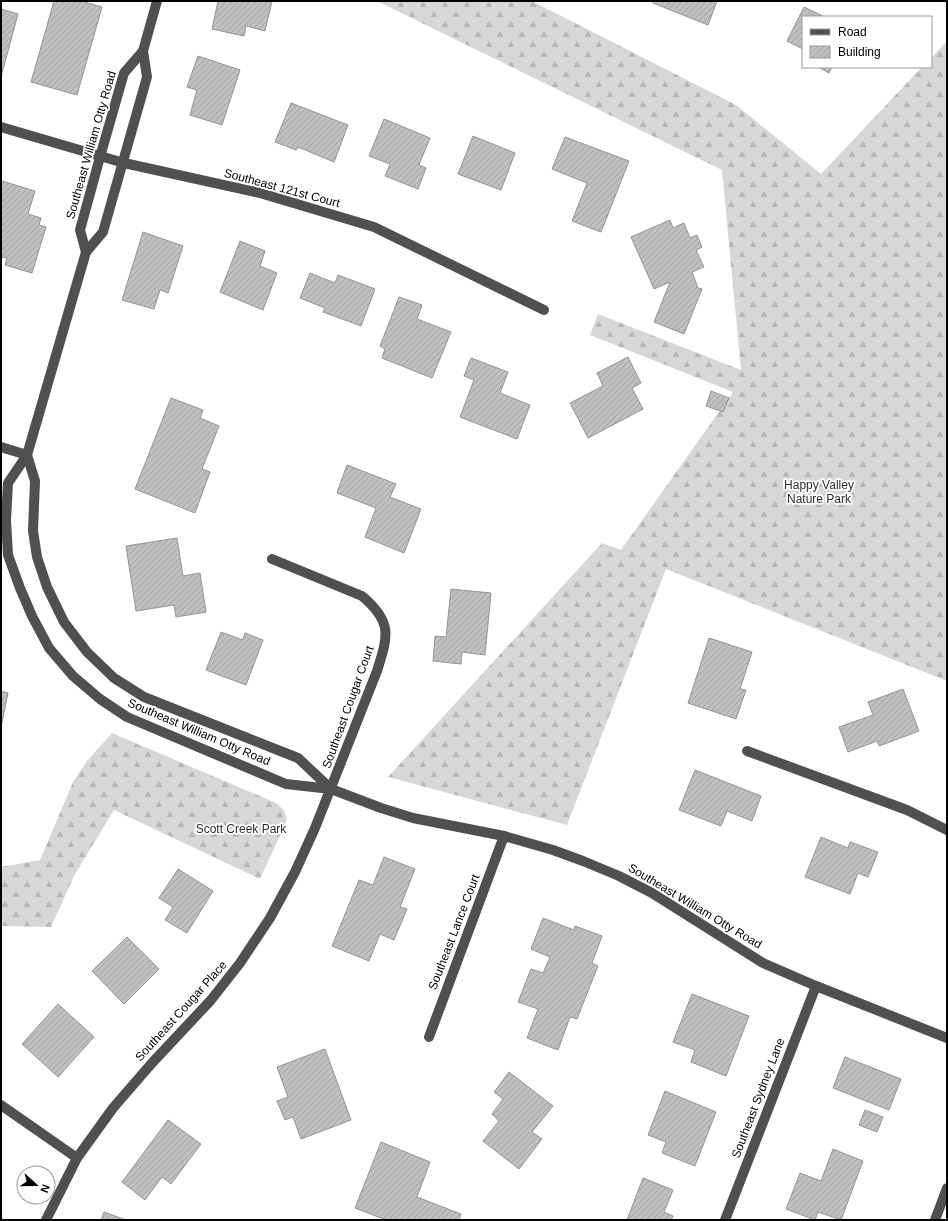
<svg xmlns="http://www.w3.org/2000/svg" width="948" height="1221" font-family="Arial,sans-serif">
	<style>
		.forest { fill: url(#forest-firs) }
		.building { fill: url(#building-hatch); stroke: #949494 }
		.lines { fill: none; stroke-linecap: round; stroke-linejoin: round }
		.minor { stroke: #505050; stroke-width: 10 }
		.labels { text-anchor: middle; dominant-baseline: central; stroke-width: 3.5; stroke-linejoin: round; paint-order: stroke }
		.street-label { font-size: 12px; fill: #000; stroke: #fff }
		.park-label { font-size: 12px; fill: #2e2e2e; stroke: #fff }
	</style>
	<defs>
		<pattern id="forest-firs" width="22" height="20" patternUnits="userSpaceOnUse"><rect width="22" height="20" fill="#d7d7d7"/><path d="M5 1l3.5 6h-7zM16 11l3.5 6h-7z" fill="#b7b7b7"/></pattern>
		<pattern id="building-hatch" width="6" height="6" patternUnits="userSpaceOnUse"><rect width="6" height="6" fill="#c0c0c0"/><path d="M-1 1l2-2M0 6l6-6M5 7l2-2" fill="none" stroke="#a3a3a3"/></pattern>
	</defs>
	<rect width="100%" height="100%" fill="#fff"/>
	<g class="forest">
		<path d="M377 1H532L736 105 821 174 922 67H931V58L947 41V681L666 569 567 825 388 777 602 543 621 550 733 392 590 335 598 314 741 370 722 170Z"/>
		<path d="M112 733 276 803 284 810 287 820 260 879 114 810 74 876 51 927 1 926V867L40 860 73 782 87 761Z"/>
	</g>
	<g class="building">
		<path d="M54 1H81L102 7 77 95 31 82Z"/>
		<path d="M218 1H272L265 31 246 26 244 36 212 29Z"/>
		<path d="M653 1H717L708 25 653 3Z"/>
		<path d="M804 7 825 17H803V49L787 41Z"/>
		<path d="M1 9 18 14 1 77Z"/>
		<path d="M198 56 240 70 222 125 190 115 197 90 187 87Z"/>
		<path d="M818 67H832L829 73Z"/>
		<path d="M291 103 348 125 334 162 298 147 296 150 275 142Z"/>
		<path d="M384 119 430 138 419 165 426 168 418 189 385 176 390 164 369 156Z"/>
		<path d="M473 136 515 153 501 190 458 174Z"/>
		<path d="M565 137 629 161 601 232 572 221 587 183 552 169Z"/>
		<path d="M2 181 35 191 28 214 41 218 39 225 46 227 32 273 5 265 7 258 1 257V186Z"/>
		<path d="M670 220 673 228 684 223 690 238 697 235 702 247 696 250 704 267 692 272 698 288 702 289 684 334 654 322 670 282 654 289 631 237Z"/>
		<path d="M143 232 183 246 168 293 160 290 154 309 122 300Z"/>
		<path d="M240 241 265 251 260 266 277 273 263 310 220 292Z"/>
		<path d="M310 273 335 283 338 275 375 289 361 326 323 312 325 308 300 298Z"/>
		<path d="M399 297 422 305 417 319 451 332 432 378 382 358 385 349 380 346Z"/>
		<path d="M628 357 641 383 632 388 643 409 588 438 570 403 603 386 597 373Z"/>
		<path d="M471 358 508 372 500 393 530 405 517 439 460 417 474 380 464 376Z"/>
		<path d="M711 391 729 398 723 412 706 406Z"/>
		<path d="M171 398 203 410 200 418 219 426 202 469 210 472 195 513 135 489Z"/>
		<path d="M347 465 396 484 390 497 421 509 404 553 365 537 376 508 337 493Z"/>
		<path d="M177 538 183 576 200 573 206 612 176 617 174 605 136 611 126 546Z"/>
		<path d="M451 589 491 593 485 655 462 652 461 664 433 661 435 636 446 637Z"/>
		<path d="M221 632 243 640 245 633 263 640 246 685 206 670Z"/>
		<path d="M709 638 752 652 740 689 746 690 736 719 688 703Z"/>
		<path d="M903 689 919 731 879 746 877 741 848 752 839 727 873 715 868 702Z"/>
		<path d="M1 691 8 693 1 727Z"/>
		<path d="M695 770 761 796 752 821 727 811 721 826 679 810Z"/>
		<path d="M821 837 848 848 850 842 878 852 868 877 858 873 850 894 805 877Z"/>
		<path d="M384 857 415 869 400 907 407 909 394 940 380 934 369 961 332 946 359 880 373 885Z"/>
		<path d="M178 869 213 891 187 933 165 920 173 907 159 898Z"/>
		<path d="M543 918 574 930 575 926 602 936 592 963 598 966 577 1019 570 1017 558 1050 527 1038 538 1009 518 1002 531 969 543 973 550 957 531 949Z"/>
		<path d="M127 937 159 969 124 1004 92 971Z"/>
		<path d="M692 994 749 1016 726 1076 691 1062 695 1050 673 1042Z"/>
		<path d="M58 1004 94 1037 58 1077 22 1044Z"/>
		<path d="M325 1049 351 1120 301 1139 293 1117 285 1120 277 1101 288 1097 277 1067Z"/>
		<path d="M845 1057 901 1079 889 1110 833 1088Z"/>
		<path d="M509 1072 553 1106 532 1132 542 1139 519 1169 483 1141 499 1121 492 1114 503 1099 494 1092Z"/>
		<path d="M665 1091 716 1112 695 1166 662 1153 666 1142 648 1135Z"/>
		<path d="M865 1110 883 1117 877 1132 859 1125Z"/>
		<path d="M168 1120 201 1144 171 1184 162 1177 145 1200 122 1182Z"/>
		<path d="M381 1142 430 1162 417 1197 461 1214 459 1220H386L355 1208Z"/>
		<path d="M833 1149 863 1161 841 1220 818 1212 815 1220 786 1209 800 1173 821 1181Z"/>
		<path d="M643 1178 673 1190 664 1212 673 1216 671 1220H627Z"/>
		<path d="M104 1212 126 1220H101Z"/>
	</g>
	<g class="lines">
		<g class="minor">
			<path d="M143 51 147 77 103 232 86 252 27 455 8 483 6 520 8 555 20 588 32 616 49 648 73 676 100 699 127 717 286 784 331 789 381 808 413 818 504 836 553 850 583 861 619 876 652 893 763 963 816 986 947 1038"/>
			<path d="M1 127 124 163 260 193 374 227 544 310"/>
			<path d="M86 252 80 230 100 157 124 73 143 51 157 1"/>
			<path d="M1 447 27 455"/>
			<path d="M27 455 35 481 33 531 37 557 47 587 64 622 87 652 114 678 144 697 298 758 331 789"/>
			<path d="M747 751 907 810 947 830"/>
			<path d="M429 1037 504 836"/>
			<path d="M1 1105 77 1158"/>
			<path d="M46 1220 77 1158 113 1108 152 1063 211 1000 240 963 270 918 295 872 315 828 377 671C388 636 393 622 362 596L272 559"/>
			<path d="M725 1220 816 986"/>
			<path d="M935 1220 947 1188"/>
		</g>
	</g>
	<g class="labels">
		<g class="street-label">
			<text transform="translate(91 145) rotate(-74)">Southeast William Otty Road</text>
			<text transform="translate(282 188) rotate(15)">Southeast 121st Court</text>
			<text transform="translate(348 707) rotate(-70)">Southeast Cougar Court</text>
			<text transform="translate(199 732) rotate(23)">Southeast William Otty Road</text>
			<text transform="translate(695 906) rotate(31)">Southeast William Otty Road</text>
			<text transform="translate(454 932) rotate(-69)">Southeast Lance Court</text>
			<text transform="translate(181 1011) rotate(-48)">Southeast Cougar Place</text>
			<text transform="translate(758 1098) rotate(-69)">Southeast Sydney Lane</text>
		</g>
		<g class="park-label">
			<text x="819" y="485">Happy Valley<tspan x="819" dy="14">Nature Park</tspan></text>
			<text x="241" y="829">Scott Creek Park</text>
		</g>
	</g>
	<rect width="948" height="1221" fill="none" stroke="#000000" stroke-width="4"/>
	<rect x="802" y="16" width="130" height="52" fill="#ffffff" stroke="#999999"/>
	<rect x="810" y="29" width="20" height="6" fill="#505050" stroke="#999999"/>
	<text x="838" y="36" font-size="12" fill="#000000">Road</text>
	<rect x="810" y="46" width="20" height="12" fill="url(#building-hatch)" stroke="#999999"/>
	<text x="838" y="56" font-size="12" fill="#000000">Building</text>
	<g transform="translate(36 1185) rotate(111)"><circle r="19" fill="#ffffff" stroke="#999999"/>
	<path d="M0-3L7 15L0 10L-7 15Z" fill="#000000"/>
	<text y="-6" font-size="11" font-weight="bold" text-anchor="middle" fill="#000000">N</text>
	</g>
</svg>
